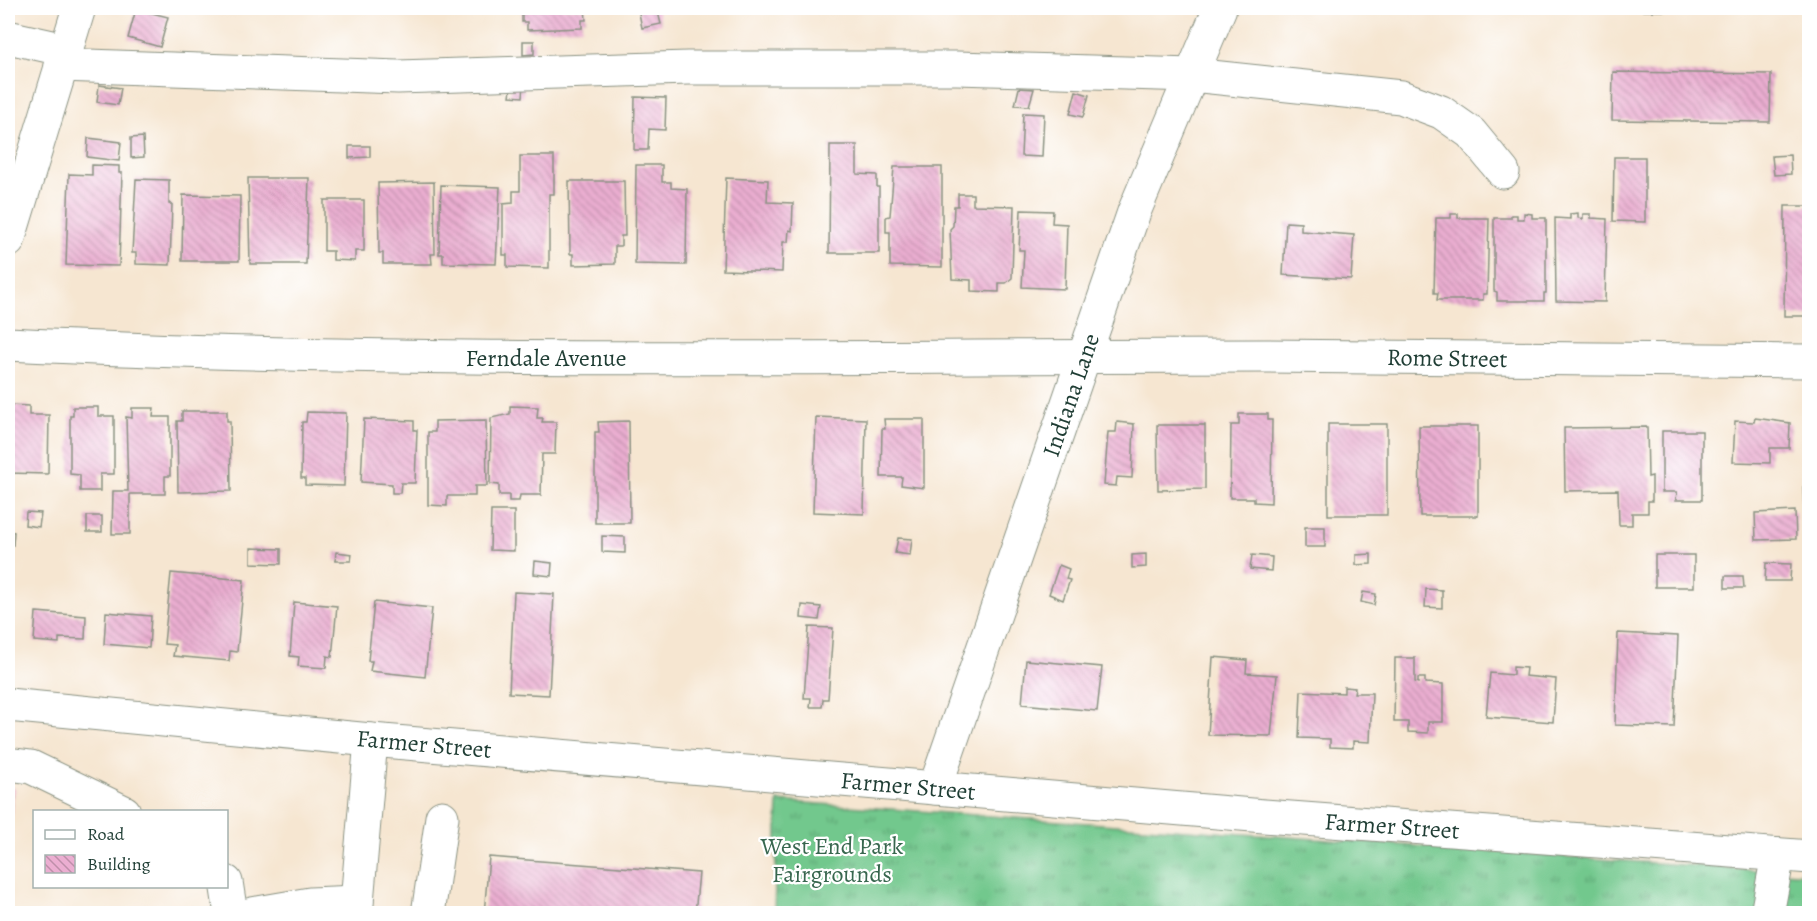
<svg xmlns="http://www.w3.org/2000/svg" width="1817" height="921" font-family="Alegreya,serif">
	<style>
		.grass { fill: url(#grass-tufts); stroke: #488260; stroke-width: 1.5 }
		.building { fill: url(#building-back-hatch) }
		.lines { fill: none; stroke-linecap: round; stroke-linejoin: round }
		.minor-casing { stroke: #8a9282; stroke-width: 35 }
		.minor { stroke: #fff; stroke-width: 33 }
		.labels { text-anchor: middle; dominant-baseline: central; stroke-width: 4.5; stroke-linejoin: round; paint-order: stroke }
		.street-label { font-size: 24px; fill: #1f3d34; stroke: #fff }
		.park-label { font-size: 24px; fill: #38674f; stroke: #fff }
	</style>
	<defs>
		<pattern id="grass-tufts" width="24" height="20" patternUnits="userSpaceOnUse" patternTransform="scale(1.5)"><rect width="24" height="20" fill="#72c88d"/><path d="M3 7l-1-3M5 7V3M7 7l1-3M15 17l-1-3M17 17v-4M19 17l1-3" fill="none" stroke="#5da474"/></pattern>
		<pattern id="building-back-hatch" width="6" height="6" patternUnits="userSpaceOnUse" patternTransform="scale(1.5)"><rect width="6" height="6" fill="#ebaed1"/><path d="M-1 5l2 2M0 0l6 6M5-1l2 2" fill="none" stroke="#be8faa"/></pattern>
	</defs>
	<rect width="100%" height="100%" fill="#fff"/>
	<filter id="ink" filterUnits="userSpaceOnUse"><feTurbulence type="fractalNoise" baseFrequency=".0167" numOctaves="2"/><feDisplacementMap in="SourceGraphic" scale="12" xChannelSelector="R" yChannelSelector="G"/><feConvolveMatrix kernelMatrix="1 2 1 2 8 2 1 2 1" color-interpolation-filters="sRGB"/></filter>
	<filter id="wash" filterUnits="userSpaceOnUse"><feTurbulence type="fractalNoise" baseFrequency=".008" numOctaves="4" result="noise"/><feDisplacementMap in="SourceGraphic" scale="24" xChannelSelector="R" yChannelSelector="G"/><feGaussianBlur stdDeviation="1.35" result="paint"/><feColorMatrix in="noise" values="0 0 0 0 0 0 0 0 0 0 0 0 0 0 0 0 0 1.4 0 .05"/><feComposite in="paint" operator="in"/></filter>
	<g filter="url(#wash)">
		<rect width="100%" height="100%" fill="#f6e6d1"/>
		<path class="grass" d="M778 801 1810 874 1809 914H774Z"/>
		<g id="blocks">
			<g class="building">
				<path d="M522 8H585L586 20H582V28L527 30V22H522Z"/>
				<path d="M638 8H657L661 24 642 28Z"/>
				<rect x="1643" y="8" width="27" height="3"/>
				<path d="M136 9 168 17 160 47 128 38Z"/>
				<path d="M523 41H534V54L523 55Z"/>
				<path d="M1613 72 1771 74 1770 122 1612 120Z"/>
				<path d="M512 83 524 84 523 97 510 96Z"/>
				<path d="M99 85 121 88 118 105 97 102Z"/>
				<path d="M1019 88 1034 89 1029 106 1015 105Z"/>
				<path d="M1076 91 1089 95 1083 117 1070 114Z"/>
				<path d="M635 97 666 98 665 130 649 129 648 150H634Z"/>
				<path d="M1023 113 1044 114 1042 157 1021 156Z"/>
				<path d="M143 137 144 157 131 158V138Z"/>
				<path d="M88 138 121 142 119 161 87 157Z"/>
				<path d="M830 145H857V174L877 175V187H879V253H829Z"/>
				<path d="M349 146H370V157L349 158Z"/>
				<path d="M1790 155 1791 174 1774 175 1772 156Z"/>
				<path d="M520 156H554V194H549V268L507 267V255H503V204L513 203V191H520Z"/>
				<path d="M1614 157H1645V222L1613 221Z"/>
				<path d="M92 165 119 166V173H122L119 266 66 265 69 174 92 175Z"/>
				<path d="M636 165H662V182H671V188L687 189 686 265 635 264Z"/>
				<path d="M894 167H942V267L890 266V232H886V217L890 216Z"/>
				<path d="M248 178H309L306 264H250Z"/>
				<path d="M726 178 768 180 767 202 793 203 792 231 789 230 788 242H783L782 272 723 270Z"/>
				<path d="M136 179 169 180V204H172L170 265 136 264V253H132Z"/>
				<path d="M569 181H624L625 236H621V246H615V264L573 265V254H570Z"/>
				<path d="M434 182 435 254H431L432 264H383V253H379L378 183Z"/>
				<path d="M441 185 500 187 496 264 443 263V254H439Z"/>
				<path d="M958 194H973V205L1014 206 1012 278 1006 283H999V292L971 291V280L952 279 950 229 953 226 954 206H958Z"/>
				<path d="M183 195 240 196 239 261H182Z"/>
				<path d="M324 200H364V251H355V261L333 260V251H324Z"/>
				<path d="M1785 206H1810V316H1784Z"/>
				<path d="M1021 210 1053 211 1052 223 1067 224 1065 289 1022 287 1024 250H1019Z"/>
				<path d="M1524 213 1532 214V218H1546V293H1544V301H1497V292L1494 291V218H1511V215H1517V219H1524Z"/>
				<path d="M1578 213V218L1583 219V214H1591V218L1607 219 1605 302 1556 301 1555 218 1570 219V214Z"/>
				<path d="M1451 214H1458V218H1489L1487 294H1483V300H1437L1438 293H1434L1436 218H1451Z"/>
				<path d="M1286 222 1301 223V231L1354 235 1351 279 1283 275Z"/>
				<path d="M9 405 29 406V415H49L48 474 8 473Z"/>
				<path d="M510 406 538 407 537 418H543L542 422H556L555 454H542L541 495H520L519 501H509V495H499V485L490 484 491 418 510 414Z"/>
				<path d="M73 407H98V416H114V474H100V491H80V475L70 474V416H73Z"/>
				<path d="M132 408H154L153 417H170V476H165V494H130V534H112L113 491H128L126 417 132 418Z"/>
				<path d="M182 411H227V421H230L231 491 178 492 177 421H182Z"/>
				<path d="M307 412 346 413 344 486 305 485V478H301L302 422H306Z"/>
				<path d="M1239 414H1268V420H1272L1271 503 1254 502V498H1230L1231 425H1239Z"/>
				<path d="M816 417 866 419 864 514 813 512Z"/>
				<path d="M1755 418 1790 423 1789 448H1770V463L1733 462 1735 421 1754 422Z"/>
				<path d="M364 419 414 421V430H417L415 483H401L400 493H392V484L361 482Z"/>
				<path d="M884 419H924V488L901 485 902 477H881L882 429H885Z"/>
				<path d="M486 420 487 486H475V496H447V506L428 505V432H435V421Z"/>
				<path d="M629 421 630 523H595V432H599L598 422Z"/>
				<path d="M1117 422 1134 424 1132 478 1117 477 1116 486 1104 485 1108 432H1116Z"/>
				<rect x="1328" y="424" width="59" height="91"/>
				<path d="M1157 425H1205V489L1158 490Z"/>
				<path d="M1419 426H1478V516H1420Z"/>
				<path d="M1647 427 1648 477 1652 476V501H1648V513H1632V525H1619L1618 490 1565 491 1564 428Z"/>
				<path d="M1662 431H1702V500H1676L1677 492H1662Z"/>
				<path d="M1803 487H1810V511H1804Z"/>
				<path d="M491 511H514V551L490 550Z"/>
				<path d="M1795 511 1796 539 1756 540 1755 513Z"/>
				<path d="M26 512 41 513 39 527 25 525Z"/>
				<rect x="87" y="516" width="15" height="16"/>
				<rect x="1305" y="527" width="20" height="20"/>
				<path d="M8 531 14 532 13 545 8 544Z"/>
				<path d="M602 536 625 537V553L602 552Z"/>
				<path d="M898 538 912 539 910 555 895 553Z"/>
				<path d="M251 548 281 549V564L251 563Z"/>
				<path d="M336 552 352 554 351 561H335Z"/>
				<path d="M1146 554V567L1132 568V555Z"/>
				<path d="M1371 554V564L1356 565V555Z"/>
				<path d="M1252 555 1272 557 1271 571 1250 569Z"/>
				<rect x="1655" y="555" width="39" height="32"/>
				<path d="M535 561 552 563 551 576 534 574Z"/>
				<path d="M1766 563 1791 564 1790 581H1765Z"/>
				<path d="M1059 565 1069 569 1066 579 1070 580 1063 600 1049 594Z"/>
				<path d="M171 573 244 580 237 652 230 651 229 661 173 656 175 645 164 644Z"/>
				<path d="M1725 576H1743L1744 588H1725Z"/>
				<path d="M1426 589 1442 590V608L1425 607Z"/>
				<path d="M514 592 554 594 549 695 509 693Z"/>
				<path d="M1363 592 1376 594 1374 605 1361 602Z"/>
				<path d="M294 602 337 606 332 657 327 656 326 668 298 666 299 657 290 656Z"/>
				<path d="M374 602 432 608 425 677 370 671 372 661H368Z"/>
				<path d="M802 605 821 607 819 620 801 618Z"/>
				<path d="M36 612 86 616 85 639 59 638V643L34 641Z"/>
				<path d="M106 612 151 616 149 648 104 644Z"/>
				<path d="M809 627 833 628 828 699H823L822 707H810L811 698H804Z"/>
				<path d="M1618 633 1678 636 1674 727 1615 725Z"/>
				<path d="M1213 657 1247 660 1246 673 1277 675 1271 736 1208 735Z"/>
				<path d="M1395 658H1415V682L1418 683V678H1425V683L1443 684V722H1428V733L1408 732V722H1394Z"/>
				<path d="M1026 660 1102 667 1097 711 1022 704Z"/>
				<path d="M1513 667 1526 668 1525 676 1556 679 1553 722 1486 717 1490 673 1513 675Z"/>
				<path d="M1344 687 1355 688 1354 693H1372L1370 742 1353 741V748L1330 747V739L1299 738 1301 691 1344 693Z"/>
				<path d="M8 787 14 788 9 843H8Z"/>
				<path d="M489 857 699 873 695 914H484Z"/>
			</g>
		</g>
	</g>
	<g filter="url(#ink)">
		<use href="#blocks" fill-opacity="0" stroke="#8a9282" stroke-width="1.5"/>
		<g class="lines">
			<defs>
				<g id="minor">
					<path d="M8 37 66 50"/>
					<path d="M61 65 398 77 688 68H957L1192 75 1401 97 1441 112 1471 133 1503 172"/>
					<path d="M8 241 79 8"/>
					<path d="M8 344C427 365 846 356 1266 356 1447 356 1628 360 1810 361"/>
					<path d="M8 705 371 740 1264 816 1810 857"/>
					<path d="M8 764 31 767 124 812"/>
					<path d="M935 788 1134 212 1220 8"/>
					<path d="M226 882 231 914"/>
					<path d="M252 914 310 904 357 902"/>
					<path d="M356 914 371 740"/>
					<path d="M428 914 442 817"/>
					<path d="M1767 914 1778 855"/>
				</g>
			</defs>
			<use href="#minor" class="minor-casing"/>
			<use href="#minor" class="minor"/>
		</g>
	</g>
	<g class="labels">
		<g class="street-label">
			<text x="546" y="358">Ferndale Avenue</text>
			<text transform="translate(1447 358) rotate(1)">Rome Street</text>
			<text transform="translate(1071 395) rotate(-71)">Indiana Lane</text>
			<text transform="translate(424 744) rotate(5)">Farmer Street</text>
			<text transform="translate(908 786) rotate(5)">Farmer Street</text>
			<text transform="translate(1392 826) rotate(4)">Farmer Street</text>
		</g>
		<g class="park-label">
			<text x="832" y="846">West End Park<tspan x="832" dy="28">Fairgrounds</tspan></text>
		</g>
	</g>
	<rect width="1817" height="921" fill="none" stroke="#fff" stroke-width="30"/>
	<rect x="33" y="810" width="195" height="78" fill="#ffffff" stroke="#a5b1ae" stroke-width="1.5"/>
	<rect x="45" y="830" width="30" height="9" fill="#ffffff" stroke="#a5b1ae" stroke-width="1.5"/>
	<text x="87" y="840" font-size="18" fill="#1f3d34">Road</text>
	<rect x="45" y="855" width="30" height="18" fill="url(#building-back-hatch)" stroke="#a5b1ae" stroke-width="1.5"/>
	<text x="87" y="870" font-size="18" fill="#1f3d34">Building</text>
</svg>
